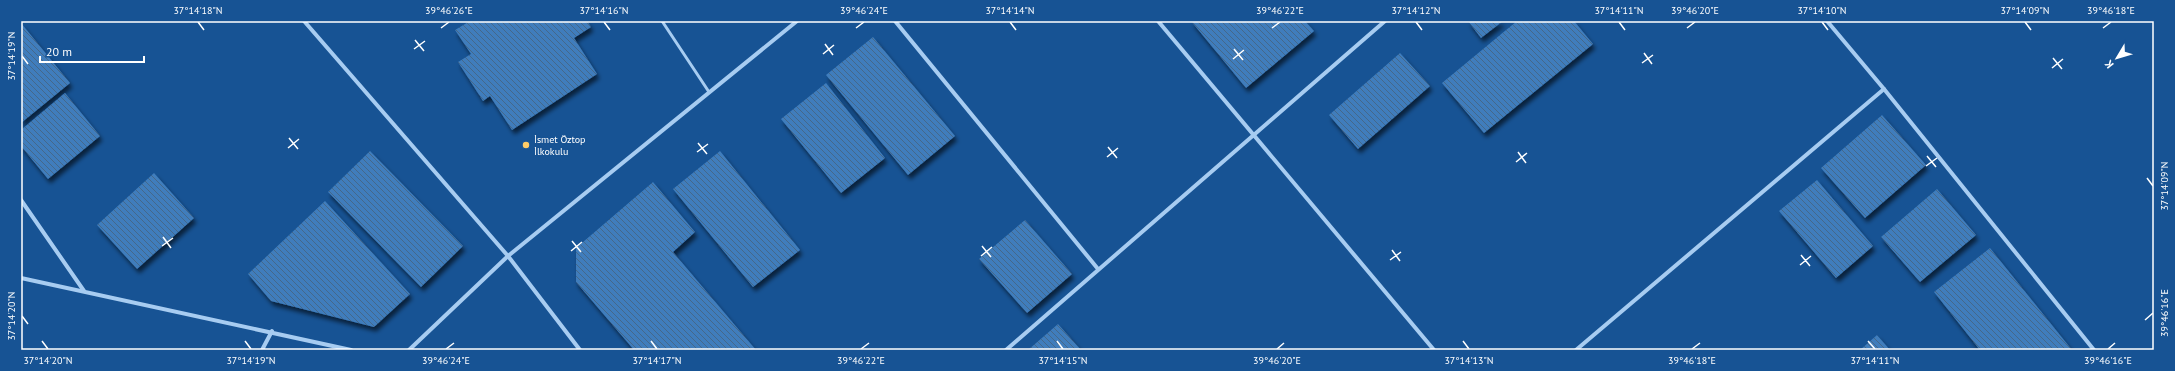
<svg xmlns="http://www.w3.org/2000/svg" width="2175" height="371" font-family="'PT Sans',sans-serif">
	<style>
		.building { fill: url(#building-back-hatch); filter: url(#shadow) }
		.lines { fill: none; stroke-linecap: round; stroke-linejoin: round }
		.lane { stroke: #a7ccf1; stroke-width: 3 }
		.street { stroke: #a7ccf1; stroke-width: 4 }
		.ticks { fill: none; stroke: #fff; stroke-width: 1.5 }
		.poi-dot { fill: #ffcc67; stroke: #175394; stroke-width: 1.5 }
		.labels { text-anchor: middle; dominant-baseline: central; stroke-width: 3; stroke-linejoin: round; paint-order: stroke }
		.poi-label { font-size: 10px; fill: #fff; stroke: #175394; text-anchor: start }
		.neatline { fill: none; stroke: #fff; stroke-width: 1.5 }
		.ticks-label { font-size: 10px; text-anchor: middle; fill: #fff }
	</style>
	<defs>
		<pattern id="building-back-hatch" width="6" height="6" patternUnits="userSpaceOnUse"><rect width="6" height="6" fill="#3f7dbc"/><path d="M-1 5l2 2M0 0l6 6M5-1l2 2" fill="none" stroke="#45678a"/></pattern>
		<filter id="shadow"><feDropShadow dx="2.5" dy="4.5" stdDeviation="2" flood-color="#0009"/></filter>
	</defs>
	<rect width="100%" height="100%" fill="#175394"/>
	<g class="building">
		<path d="M470 21H587L591 27 574 38 597 74 512 130 490 96 483 101 458 62 471 54 455 30Z"/>
		<path d="M1191 21H1305L1314 31 1246 88Z"/>
		<path d="M1468 21H1503L1481 38Z"/>
		<path d="M1517 21H1574L1593 44 1484 133 1442 83Z"/>
		<path d="M21 23 70 83 21 123Z"/>
		<path d="M873 37 955 136 908 175 826 75Z"/>
		<path d="M1400 53 1430 86 1358 149 1329 115Z"/>
		<path d="M826 83 885 158 841 193 781 119Z"/>
		<path d="M65 93 100 136 48 179 21 146V130Z"/>
		<path d="M1882 115 1926 165 1865 218 1821 168Z"/>
		<path d="M370 151 463 246 421 287 328 192Z"/>
		<path d="M720 151 800 250 753 287 673 189Z"/>
		<path d="M154 173 194 218 137 269 97 225Z"/>
		<path d="M1817 180 1873 246 1836 278 1779 211Z"/>
		<path d="M653 182 695 232 673 252 756 350H634L576 282V248Z"/>
		<path d="M1937 189 1976 235 1920 282 1881 237Z"/>
		<path d="M325 201 410 294 374 327 271 301 248 274Z"/>
		<path d="M1025 220 1072 274 1027 313 979 259Z"/>
		<path d="M1990 248 2072 350H1980L1934 292Z"/>
		<path d="M1058 324 1081 350H1028Z"/>
		<path d="M1877 335 1890 350H1860Z"/>
	</g>
	<g class="lines">
		<path class="lane" d="M662 21 709 92"/>
		<g class="street">
			<path d="M304 21 508 256 580 350"/>
			<path d="M895 21 1098 269"/>
			<path d="M1158 21 1434 350"/>
			<path d="M1827 21 1884 89 2094 350"/>
			<path d="M21 200 84 291"/>
			<path d="M21 278 351 350"/>
			<path d="M262 350 272 331"/>
			<path d="M409 350 508 256 797 21"/>
			<path d="M1006 350 1385 21"/>
			<path d="M1576 350 1884 89"/>
		</g>
	</g>
	<path class="ticks" d="M198 22 204 30M604 22 610 30M1010 22 1016 30M1416 22 1422 30M1619 22 1625 30M1822 22 1828 30M2025 22 2031 30M441 28 449 22M856 28 864 22M1272 28 1280 22M1687 28 1695 22M2103 28 2111 22M415 40 424 51M825 44 833 55M414 49 425 41M1234 49 1243 60M1644 53 1652 64M823 54 834 45M22 56 28 64M2053 58 2062 69M1233 59 1244 50M1642 63 1653 55M2052 68 2063 59M289 138 298 149M698 143 707 154M1108 147 1117 158M288 148 299 139M697 152 708 144M1518 152 1526 163M1927 156 1936 167M1107 157 1118 148M1516 162 1527 153M1926 166 1937 158M2147 178 2153 186M163 237 171 248M572 241 581 252M162 246 173 238M982 246 991 257M1392 250 1400 261M571 251 582 242M1801 255 1810 266M981 256 992 247M1390 260 1401 252M1800 265 1811 256M22 316 28 324M2145 320 2153 313M42 341 48 349M245 341 251 349M651 341 657 349M1057 341 1063 349M1463 341 1469 349M1868 341 1875 349M446 349 454 343M861 349 869 343M1277 349 1284 343M1692 349 1700 343M2108 349 2115 343"/>
	<circle class="poi-dot" cx="526" cy="145" r="4"/>
	<g class="labels">
		<g class="poi-label">
			<text x="534" y="139">İsmet Öztop<tspan x="534" dy="12">İlkokulu</tspan></text>
		</g>
	</g>
	<rect width="2175" height="371" fill="none" stroke="#175394" stroke-width="44"/>
	<g transform="translate(2117 58) rotate(232)" stroke="#175394" stroke-width="3" paint-order="stroke">
	<path d="M0-3L7 15L0 10L-7 15Z" fill="#ffffff"/>
	<text y="-6" font-size="11" font-weight="bold" text-anchor="middle" fill="#ffffff">K</text>
	</g>
	<path d="M40 56v6h104v-6" fill="none" stroke="#ffffff" stroke-width="2"/>
	<text x="46" y="56" font-size="12" fill="#ffffff" stroke="#175394" stroke-width="3" paint-order="stroke">20 m</text>
	<rect x="22" y="22" width="2131" height="327" class="neatline"/>
	<g class="ticks-label">
		<text x="198" y="14">37°14'18"N</text>
		<text x="449" y="14">39°46'26"E</text>
		<text x="604" y="14">37°14'16"N</text>
		<text x="864" y="14">39°46'24"E</text>
		<text x="1010" y="14">37°14'14"N</text>
		<text x="1280" y="14">39°46'22"E</text>
		<text x="1416" y="14">37°14'12"N</text>
		<text x="1619" y="14">37°14'11"N</text>
		<text x="1695" y="14">39°46'20"E</text>
		<text x="1822" y="14">37°14'10"N</text>
		<text x="2025" y="14">37°14'09"N</text>
		<text x="2111" y="14">39°46'18"E</text>
		<text transform="translate(11 56) rotate(-90)" y="4">37°14'19"N</text>
		<text transform="translate(2164 186) rotate(-90)" y="4">37°14'09"N</text>
		<text transform="translate(2164 313) rotate(-90)" y="4">39°46'16"E</text>
		<text transform="translate(11 316) rotate(-90)" y="4">37°14'20"N</text>
		<text x="48" y="364">37°14'20"N</text>
		<text x="251" y="364">37°14'19"N</text>
		<text x="446" y="364">39°46'24"E</text>
		<text x="657" y="364">37°14'17"N</text>
		<text x="861" y="364">39°46'22"E</text>
		<text x="1063" y="364">37°14'15"N</text>
		<text x="1277" y="364">39°46'20"E</text>
		<text x="1469" y="364">37°14'13"N</text>
		<text x="1692" y="364">39°46'18"E</text>
		<text x="1875" y="364">37°14'11"N</text>
		<text x="2108" y="364">39°46'16"E</text>
	</g>
</svg>
